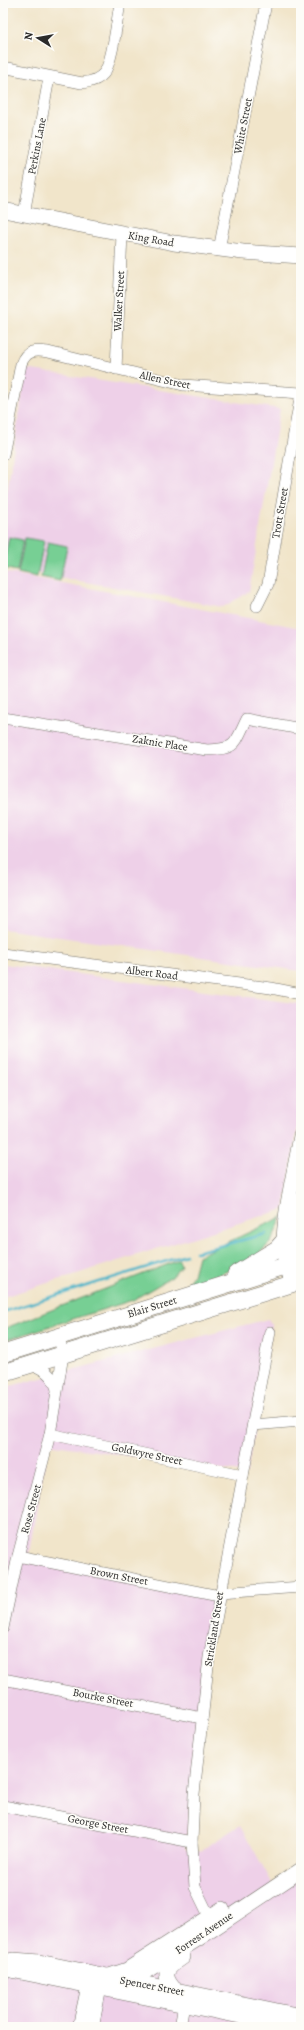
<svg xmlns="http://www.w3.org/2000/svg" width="304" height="2030" font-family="Alegreya,serif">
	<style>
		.built { fill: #eed0e8 }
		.green { fill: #77cf94; stroke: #517d60 }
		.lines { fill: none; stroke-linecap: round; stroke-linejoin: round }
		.stream { stroke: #4cb5ca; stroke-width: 2.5 }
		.street-casing { stroke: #706c63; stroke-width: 12 }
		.secondary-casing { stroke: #706c63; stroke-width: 16 }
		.primary-casing { stroke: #706c63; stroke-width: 18 }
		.street { stroke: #fff; stroke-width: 11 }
		.secondary { stroke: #fff; stroke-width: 15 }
		.primary { stroke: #fff; stroke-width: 17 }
		.labels { text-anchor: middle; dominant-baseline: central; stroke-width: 3; stroke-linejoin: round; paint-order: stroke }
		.street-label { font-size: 11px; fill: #2b2b2b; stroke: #fdfcf7 }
	</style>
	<rect width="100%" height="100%" fill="#fdfcf7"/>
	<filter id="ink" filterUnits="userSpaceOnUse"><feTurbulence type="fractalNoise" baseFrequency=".025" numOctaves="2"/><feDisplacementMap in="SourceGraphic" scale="8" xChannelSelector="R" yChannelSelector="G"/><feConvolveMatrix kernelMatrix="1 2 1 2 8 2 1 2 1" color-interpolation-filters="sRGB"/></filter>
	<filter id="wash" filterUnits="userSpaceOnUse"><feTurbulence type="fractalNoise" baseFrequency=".012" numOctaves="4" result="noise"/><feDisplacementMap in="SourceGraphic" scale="16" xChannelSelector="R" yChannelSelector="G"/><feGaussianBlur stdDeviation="0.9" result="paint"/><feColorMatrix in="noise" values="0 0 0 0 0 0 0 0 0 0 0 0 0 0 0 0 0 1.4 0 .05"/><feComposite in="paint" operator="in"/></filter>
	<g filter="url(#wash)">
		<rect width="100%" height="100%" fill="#f1e5ca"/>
		<g class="built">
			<path d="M26 369 280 409 249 592 223 607 3 567V519Z"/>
			<path d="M3 572 301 628V971L3 929Z"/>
			<path d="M3 964 301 1004V1107L284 1209 3 1297Z"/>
			<path d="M268 1319 272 1325 247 1473 48 1444 28 1558 215 1598 185 1849 200 1851 240 1825 276 1890 301 1876V2027H3V1388Z"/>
		</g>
		<g class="green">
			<path d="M9 537 23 540 17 571 3 568Z"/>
			<path d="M25 538 44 541 37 577 18 573Z"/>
			<path d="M48 542 67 546 60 581 41 577Z"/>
			<path d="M282 1217 271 1242 249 1263 185 1287 193 1275 198 1256Z"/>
			<path d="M179 1260 181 1266 172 1277 133 1300 3 1341V1329Z"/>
		</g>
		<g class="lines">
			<g class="stream">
				<path d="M196 1252 266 1234"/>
				<path d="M3 1312 186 1255"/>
			</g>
		</g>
	</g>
	<g filter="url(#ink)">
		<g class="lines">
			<defs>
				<g id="street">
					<path d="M3 67 82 83C90 82 99 80 104 73 113 61 117 19 120 3"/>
					<path d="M24 214 49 78"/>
					<path d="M219 250 266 3"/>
					<path d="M116 369 122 234"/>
					<path d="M3 455 21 364C26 350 35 350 48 352L183 385 301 393"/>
					<path d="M257 606 268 584 301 393"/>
					<path d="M3 718 207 750C237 749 234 745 247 719L301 729"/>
					<path d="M3 953 271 988 301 994"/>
					<path d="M31 1364C45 1370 52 1374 57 1389"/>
					<path d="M253 1425 301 1421"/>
					<path d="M50 1434 243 1475"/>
					<path d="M18 1556 214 1595 220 1593 301 1587"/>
					<path d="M3 1628 18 1556 50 1434 63 1355 59 1338"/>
					<path d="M3 1679 202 1718"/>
					<path d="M3 1806 192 1842"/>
					<path d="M213 1924 195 1887 192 1842 194 1794 209 1657 270 1332"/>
					<path d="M180 2027 184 2005"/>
				</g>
				<g id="secondary">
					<path d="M3 210 174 243 243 252 301 256"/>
					<path d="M295 1274 296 1236 301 1200"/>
					<path d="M293 1283C289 1272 284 1262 284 1250 283 1216 295 1171 301 1136"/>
					<path d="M3 1962 13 1960 39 1962 301 2016"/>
					<path d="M3 1966 11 1970 296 2027"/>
					<path d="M109 1976 127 1970 222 1909"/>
					<path d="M127 1983 196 1940 301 1870"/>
					<path d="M175 1990C160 1973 167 1968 183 1957"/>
					<path d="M82 2027 81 2023 91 1977"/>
					<path d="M91 2027 101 1978"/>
				</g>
				<g id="primary">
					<path d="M300 1207 301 1212"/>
					<path d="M236 1274 277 1249 284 1241"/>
					<path d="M3 1354 301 1261"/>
					<path d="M3 1373 301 1281"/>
				</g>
			</defs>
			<use href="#street" class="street-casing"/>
			<use href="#secondary" class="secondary-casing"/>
			<use href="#primary" class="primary-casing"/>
			<use href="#street" class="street"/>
			<use href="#secondary" class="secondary"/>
			<use href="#primary" class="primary"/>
		</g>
	</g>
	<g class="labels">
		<g class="street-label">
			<text transform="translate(243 126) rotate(-79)">White Street</text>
			<text transform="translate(37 146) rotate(-79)">Perkins Lane</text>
			<text transform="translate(151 239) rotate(10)">King Road</text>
			<text transform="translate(119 301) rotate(-87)">Walker Street</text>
			<text transform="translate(165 380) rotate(12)">Allen Street</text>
			<text transform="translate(280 513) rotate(-80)">Trott Street</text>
			<text transform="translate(160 743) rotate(9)">Zaknic Place</text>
			<text transform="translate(152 973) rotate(7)">Albert Road</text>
			<text transform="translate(152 1307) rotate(-17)">Blair Street</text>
			<text transform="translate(147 1454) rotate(12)">Goldwyre Street</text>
			<text transform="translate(31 1509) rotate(-75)">Rose Street</text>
			<text transform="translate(119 1576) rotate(11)">Brown Street</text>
			<text transform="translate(214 1629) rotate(-81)">Strickland Street</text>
			<text transform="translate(103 1698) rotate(11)">Bourke Street</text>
			<text transform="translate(98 1824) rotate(11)">George Street</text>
			<text transform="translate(204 1933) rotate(-34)">Forrest Avenue</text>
			<text transform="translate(152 1986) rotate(11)">Spencer Street</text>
		</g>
	</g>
	<rect width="304" height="2030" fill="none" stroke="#fdfcf7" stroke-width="16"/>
	<g transform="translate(38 38) rotate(281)" stroke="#fdfcf7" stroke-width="3" paint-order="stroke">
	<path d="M0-3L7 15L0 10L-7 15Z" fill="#2b2b2b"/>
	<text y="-6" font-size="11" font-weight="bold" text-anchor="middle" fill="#2b2b2b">N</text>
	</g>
</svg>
